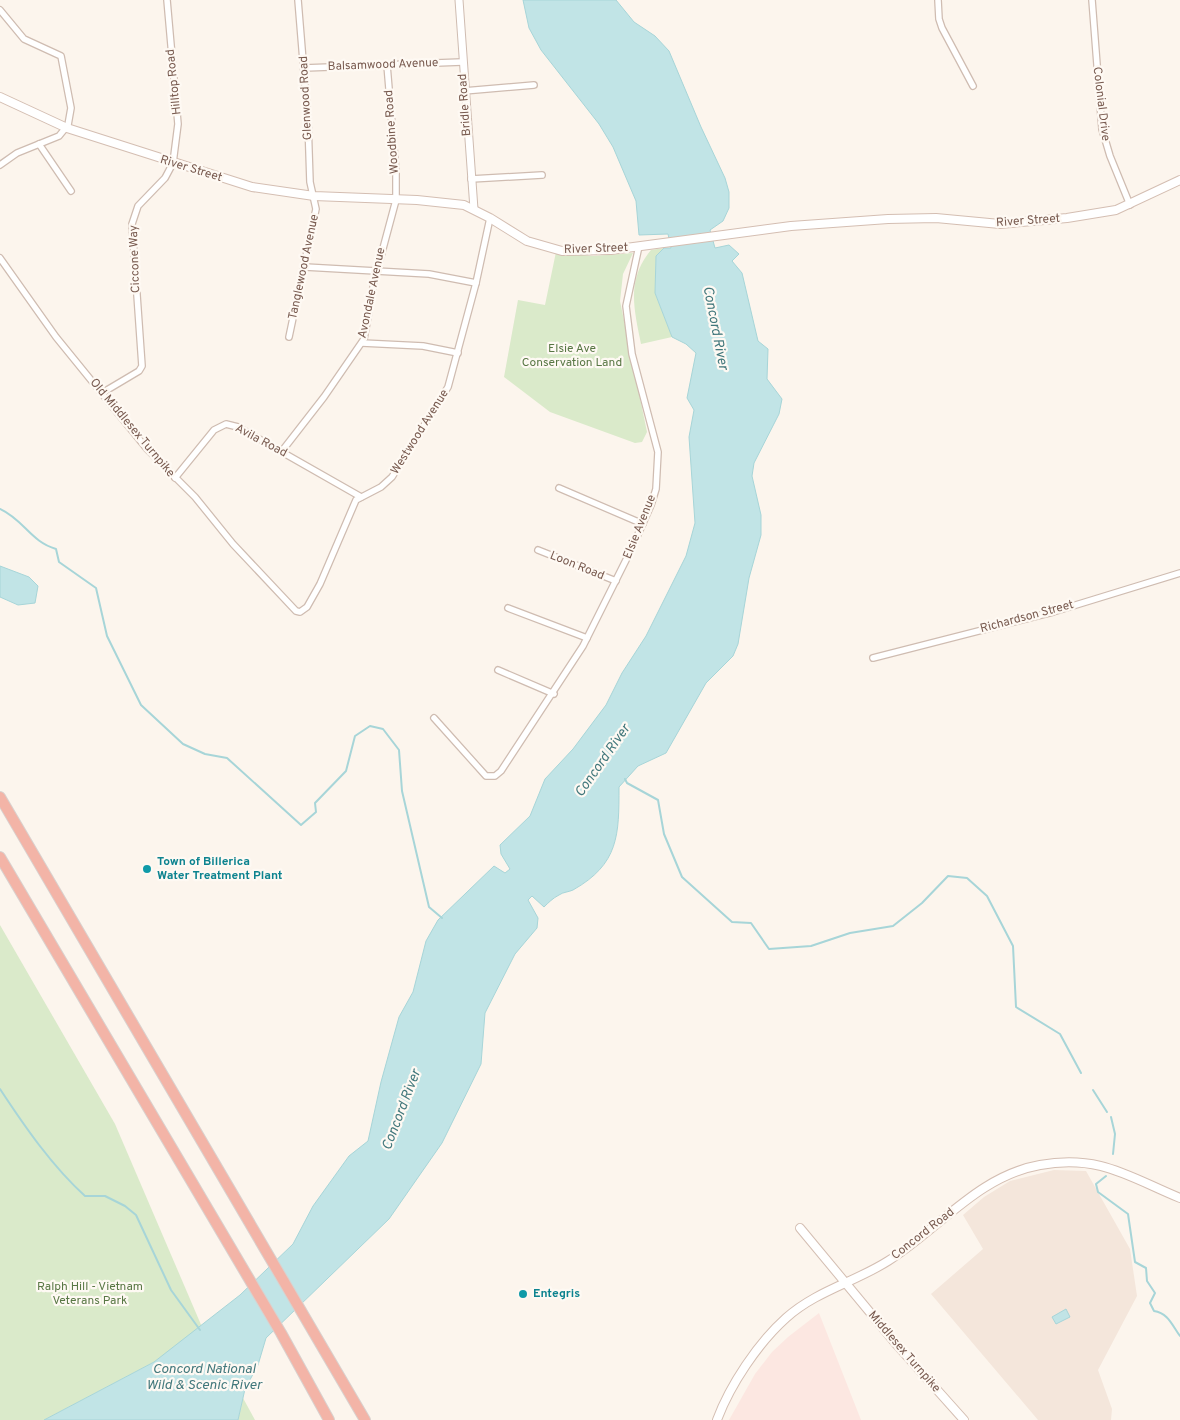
<svg xmlns="http://www.w3.org/2000/svg" width="1180" height="1420" font-family="Overpass,sans-serif">
	<style>
		.residential { fill: #f4e6db }
		.commercial { fill: #fce7e1 }
		.green { fill: #daeaca }
		.water { fill: #c1e4e6; stroke: #a7d5d8 }
		.lines { fill: none; stroke-linecap: round; stroke-linejoin: round }
		.stream { stroke: #a7d5d8; stroke-width: 2 }
		.minor-casing { stroke: #cfbcb1; stroke-width: 8 }
		.tertiary-casing { stroke: #cfbcb1; stroke-width: 9 }
		.secondary-casing { stroke: #d4beb2; stroke-width: 10 }
		.motorway-casing { stroke: #d9d1ce; stroke-width: 12 }
		.minor { stroke: #fff; stroke-width: 5.5 }
		.tertiary { stroke: #fff; stroke-width: 7 }
		.secondary { stroke: #fff; stroke-width: 8 }
		.motorway { stroke: #f3b4a7; stroke-width: 10 }
		.culture-dot { fill: #0f9aa8; stroke: #fef9f3; stroke-width: 2 }
		.labels { text-anchor: middle; dominant-baseline: central; stroke-width: 4.5; stroke-linejoin: round; paint-order: stroke }
		.street-label { font-size: 12px; fill: #785a4f; stroke: #fef9f3 }
		.park-label { font-size: 12px; fill: #587744; stroke: #fef9f3 }
		.culture-label { font-size: 12px; font-weight: bold; fill: #0d838f; stroke: #fef9f3; text-anchor: start }
		.water-label { font-size: 14px; font-style: italic; fill: #42787c; stroke: #fef9f3 }
	</style>
	<rect width="100%" height="100%" fill="#fcf5ed"/>
	<path class="residential" d="M1054 1170 1086 1171 1130 1249 1137 1296 1098 1370 1112 1409 1111 1420H1038L931 1294 983 1249 963 1215 984 1197 1010 1181Z"/>
	<path class="commercial" d="M819 1313 861 1420H729L755 1374 772 1352 788 1337Z"/>
	<g class="green">
		<path d="M664 248 656 256 655 293 672 337 641 344C634 309 626 280 651 250Z"/>
		<path d="M556 252 593 256 633 253 623 274 620 301 647 432 642 442 635 443 550 412 504 377 518 300 545 305Z"/>
		<path d="M0 925 115 1124 202 1327 154 1362 44 1420H0Z"/>
		<path d="M243 1398 255 1420H238Z"/>
	</g>
	<g class="water">
		<path d="M523 0H616L634 22 655 36 669 51 701 127 725 178 729 192V208L723 221 710 230 715 248 729 245 739 254 732 261 742 273 758 341 768 349 767 379 782 399 779 414 754 463 752 476 761 515V535L749 578 738 644 733 656 706 683 666 753 638 766 619 787C619 835 619 864 573 890 569 892 563 892 559 895 553 898 548 903 544 907L532 896 528 900 538 918 537 928 515 954 485 1013 481 1064 442 1143 389 1219 266 1338 258 1365 245 1389 238 1420H44L154 1362 240 1295 293 1244 313 1206 349 1156 368 1141 381 1082 399 1017 413 992 426 941 438 920 494 866 505 873 510 869 501 854 500 845 530 816 545 779 573 749 606 705 622 673 646 636 686 556 695 523 689 437 694 410 687 398 696 353 686 344 672 337 655 293 656 256 664 248H671L668 234 639 235 636 201 613 147 599 124 541 50 529 28Z"/>
		<path d="M0 566 29 577 38 586 35 603 18 605 0 597Z"/>
		<path d="M1066 1309 1070 1317 1056 1324 1052 1317Z"/>
	</g>
	<g class="lines">
		<g class="stream">
			<path d="M0 509C24 520 31 542 56 549L59 562 96 588 107 636 141 705 183 744 205 754 227 758 301 825 316 812 315 803 346 771 355 736 370 726 383 729 399 750 402 791 429 907 442 918"/>
			<path d="M625 779 627 783 658 800 664 834 682 877 732 922 751 923 769 949 811 946 850 933 893 926 922 903 948 876 967 878 987 896 1013 946 1016 1007 1060 1034 1081 1073"/>
			<path d="M0 1089C25 1127 52 1166 85 1196H105L125 1206 136 1215 171 1290 200 1330"/>
			<path d="M1093 1090 1107 1112"/>
			<path d="M1111 1117 1115 1134 1113 1154"/>
			<path d="M1106 1176 1096 1184 1098 1192 1128 1214 1135 1262 1146 1268 1147 1281 1155 1293 1150 1303 1154 1311C1168 1313 1172 1325 1180 1336"/>
		</g>
		<defs>
			<g id="minor">
				<path d="M938 0 939 19 942 28 973 86"/>
				<path d="M1092 0 1102 129 1110 156 1130 205"/>
				<path d="M0 10 24 39 61 56 71 108 68 125 59 136 17 153 0 165"/>
				<path d="M304 68 462 62"/>
				<path d="M464 91 534 85"/>
				<path d="M39 144 71 191"/>
				<path d="M471 179 542 175"/>
				<path d="M0 258 56 337 147 449 195 497 233 544 296 611 300 612 307 607 320 584 356 500 381 487 392 477 448 387 476 283 490 218"/>
				<path d="M305 267 429 274 476 283"/>
				<path d="M289 337 316 209 310 182 308 122 298 0"/>
				<path d="M362 343 423 346 458 353"/>
				<path d="M102 393 139 371 142 366 132 224 138 206 165 178 173 163 178 124 167 0"/>
				<path d="M282 451 324 397 364 339 374 282 396 200V172L387 65"/>
				<path d="M175 478 214 430 226 424 238 427 361 497"/>
				<path d="M559 488 643 524"/>
				<path d="M538 550 616 581"/>
				<path d="M508 608 587 638"/>
				<path d="M873 658 1053 612 1180 573"/>
				<path d="M498 670 554 694"/>
				<path d="M434 718 486 776H495L501 771 583 646 632 548 651 505 656 489 658 452 632 354 626 306 639 246"/>
			</g>
			<path id="tertiary" d="M459 0 474 209"/>
			<g id="secondary">
				<path d="M0 97 67 128 252 187 314 196 417 200 464 205 490 218 527 241 562 251 611 250 791 226 888 219 936 218 1000 224 1067 218 1116 210 1180 180"/>
				<path d="M800 1228 897 1345 964 1420"/>
				<path d="M717 1420C730 1385 758 1343 786 1318 816 1291 855 1282 888 1261 939 1229 978 1176 1040 1165 1099 1154 1129 1177 1180 1198"/>
			</g>
			<g id="motorway">
				<path d="M0 797 365 1420"/>
				<path d="M0 857 281 1333 329 1420"/>
			</g>
		</defs>
		<use href="#minor" class="minor-casing"/>
		<use href="#tertiary" class="tertiary-casing"/>
		<use href="#secondary" class="secondary-casing"/>
		<use href="#motorway" class="motorway-casing"/>
		<use href="#minor" class="minor"/>
		<use href="#tertiary" class="tertiary"/>
		<use href="#secondary" class="secondary"/>
		<use href="#motorway" class="motorway"/>
	</g>
	<g class="culture-dot">
		<circle cx="147" cy="869" r="5"/>
		<circle cx="523" cy="1294" r="5"/>
	</g>
	<g class="labels">
		<g class="street-label">
			<text transform="translate(383 65) rotate(-2)">Balsamwood Avenue</text>
			<text transform="translate(174 82) rotate(-96)">Hilltop Road</text>
			<text transform="translate(306 98) rotate(-93)">Glenwood Road</text>
			<text transform="translate(1101 104) rotate(83)">Colonial Drive</text>
			<text transform="translate(465 105) rotate(-94)">Bridle Road</text>
			<text transform="translate(392 132) rotate(-94)">Woodbine Road</text>
			<text transform="translate(191 169) rotate(17)">River Street</text>
			<text transform="translate(1028 221) rotate(-4)">River Street</text>
			<text transform="translate(596 249) rotate(-2)">River Street</text>
			<text transform="translate(135 259) rotate(-92)">Ciccone Way</text>
			<text transform="translate(304 267) rotate(-78)">Tanglewood Avenue</text>
			<text transform="translate(372 293) rotate(-78)">Avondale Avenue</text>
			<text transform="translate(132 428) rotate(50)">Old Middlesex Turnpike</text>
			<text transform="translate(420 432) rotate(-58)">Westwood Avenue</text>
			<text transform="translate(261 441) rotate(28)">Avila Road</text>
			<text transform="translate(640 527) rotate(-68)">Elsie Avenue</text>
			<text transform="translate(577 566) rotate(22)">Loon Road</text>
			<text transform="translate(1027 617) rotate(-15)">Richardson Street</text>
			<text transform="translate(923 1234) rotate(-38)">Concord Road</text>
			<text transform="translate(904 1352) rotate(49)">Middlesex Turnpike</text>
		</g>
		<g class="park-label">
			<text x="572" y="349">Elsie Ave<tspan x="572" dy="14">Conservation Land</tspan></text>
			<text x="90" y="1287">Ralph Hill - Vietnam<tspan x="90" dy="14">Veterans Park</tspan></text>
		</g>
		<g class="culture-label">
			<text x="157" y="862">Town of Billerica<tspan x="157" dy="14">Water Treatment Plant</tspan></text>
			<text x="533" y="1294">Entegris</text>
		</g>
		<g class="water-label">
			<text transform="translate(715 328) rotate(79)">Concord River</text>
			<text transform="translate(603 761) rotate(-55)">Concord River</text>
			<text transform="translate(402 1110) rotate(-69)">Concord River</text>
			<text x="204" y="1369">Concord National<tspan x="204" dy="16">Wild &amp; Scenic River</tspan></text>
		</g>
	</g>
</svg>
